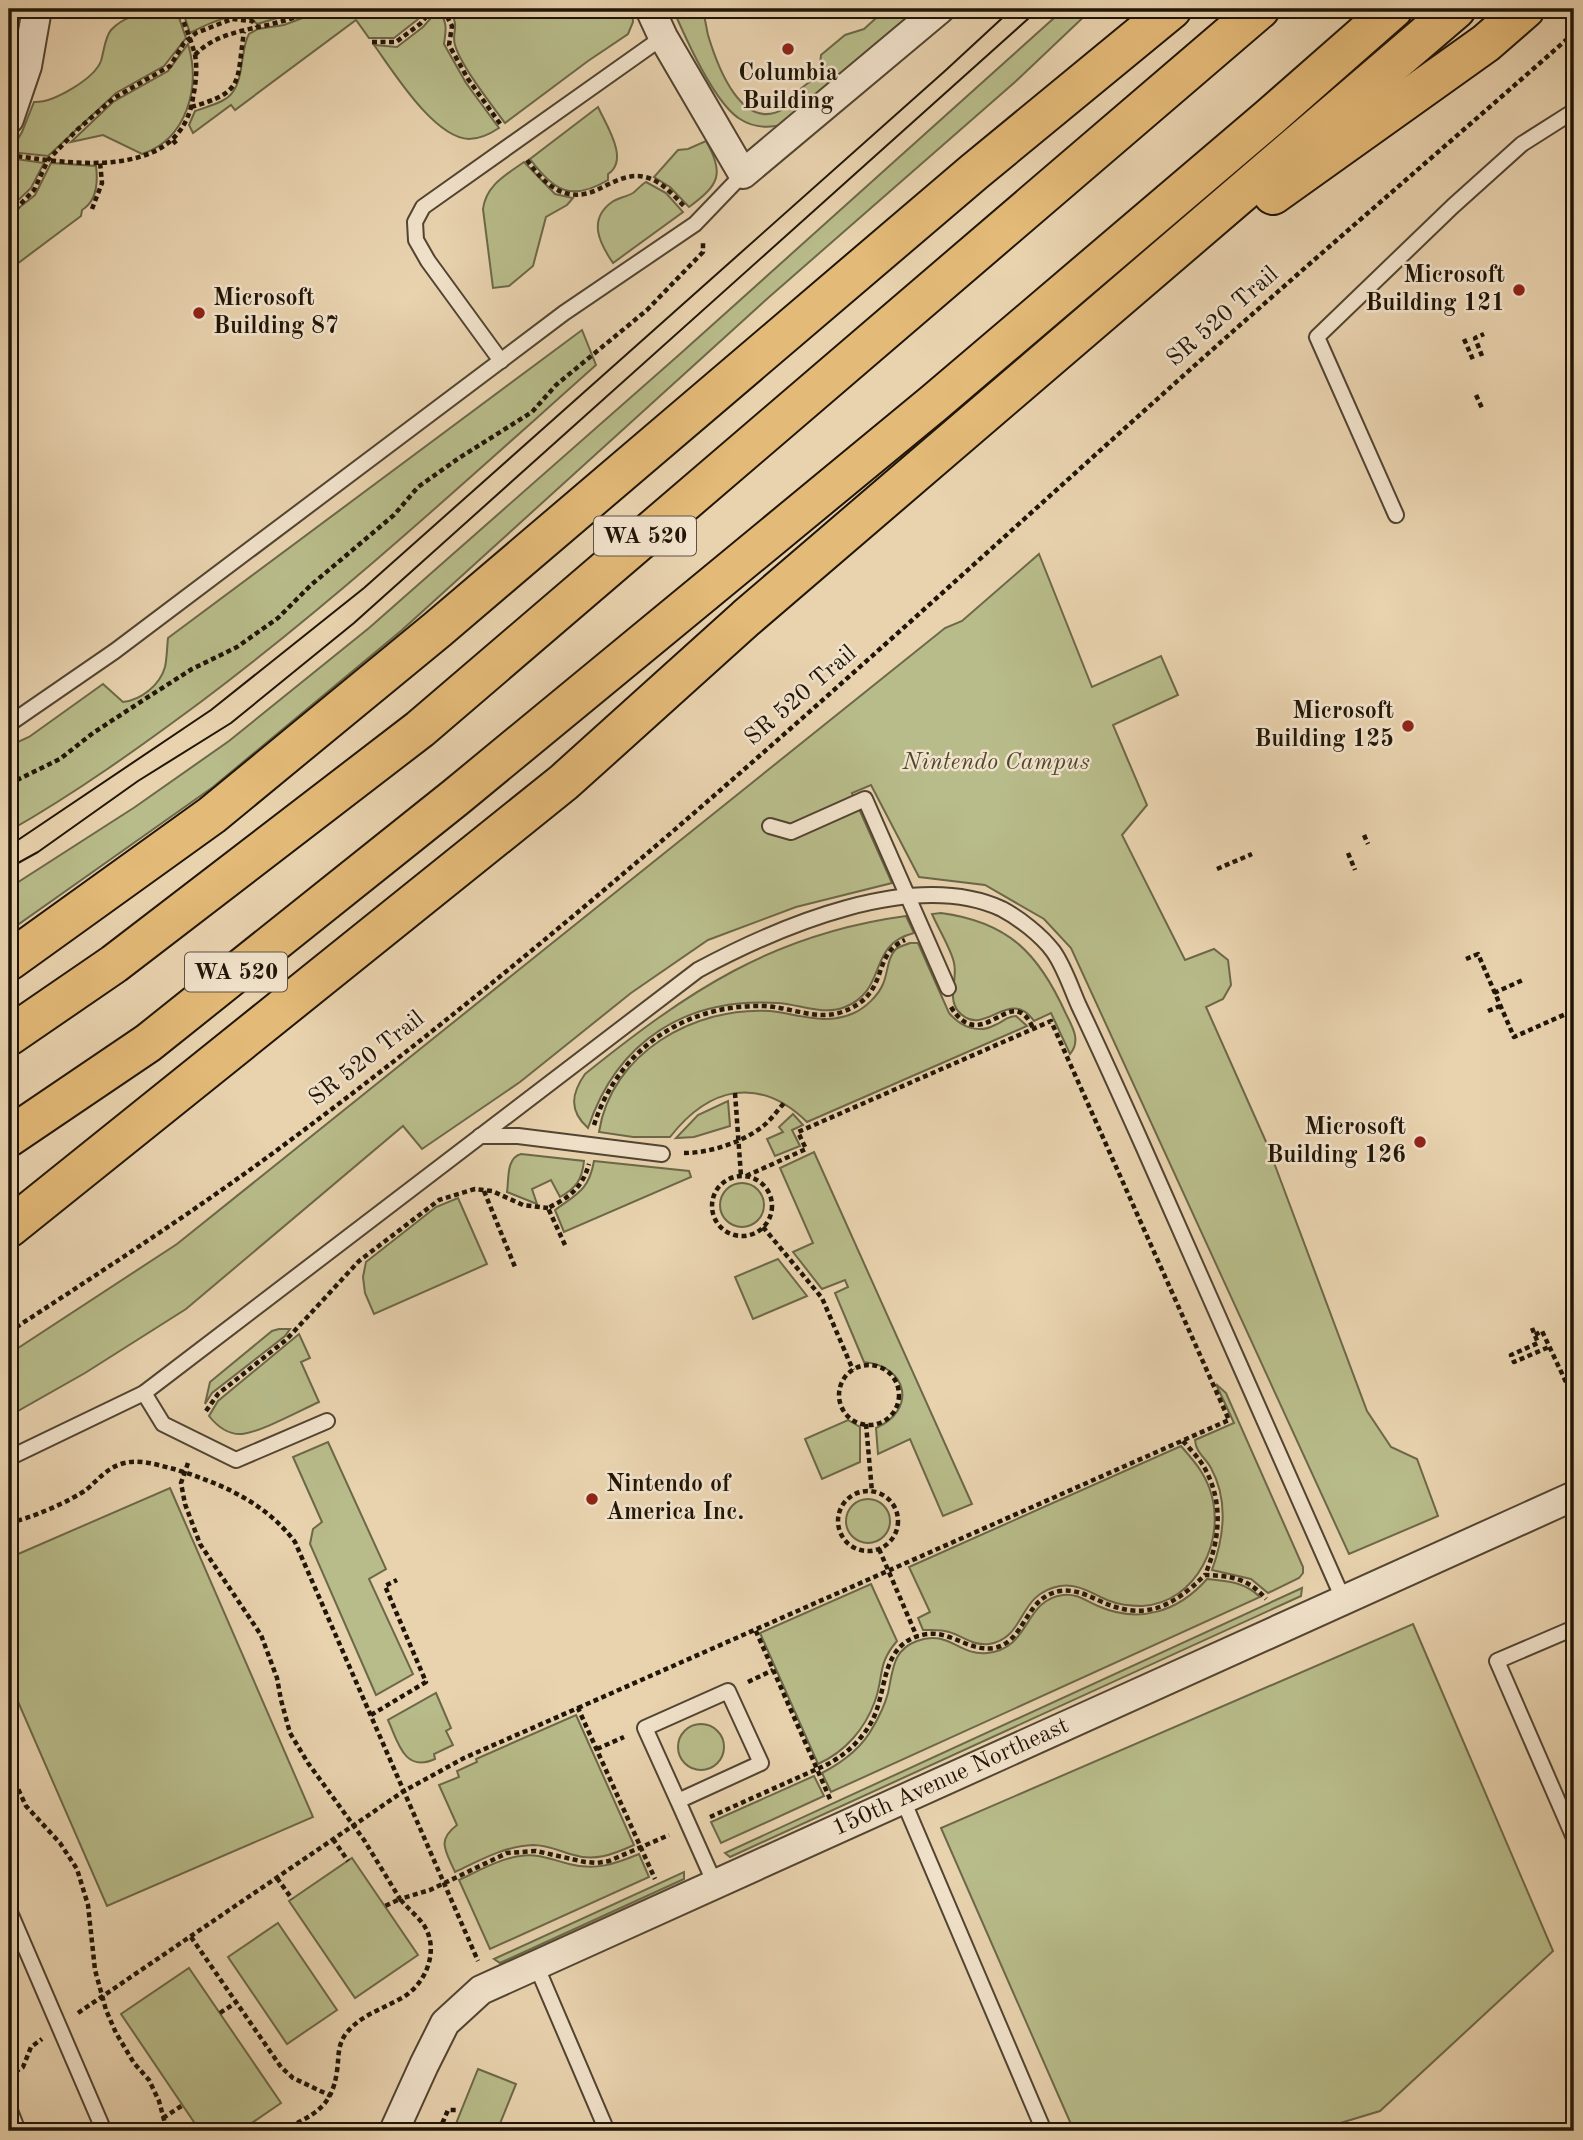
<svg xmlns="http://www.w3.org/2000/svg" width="1583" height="2140" font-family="'Old Standard TT',serif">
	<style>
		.green { fill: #b8bc8a; stroke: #6c6848; stroke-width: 2 }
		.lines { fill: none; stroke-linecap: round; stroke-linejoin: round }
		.lane-casing { stroke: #524431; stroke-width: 18 }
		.street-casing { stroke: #524431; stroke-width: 32 }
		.highway-casing { stroke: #201507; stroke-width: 42 }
		.path { stroke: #201507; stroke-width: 4.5; stroke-dasharray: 5 3.5; stroke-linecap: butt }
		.lane { stroke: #f1e2cb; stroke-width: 14 }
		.street { stroke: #f1e2cb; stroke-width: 28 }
		.highway { stroke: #e4ba78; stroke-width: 38 }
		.tram { stroke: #201507; stroke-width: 2 }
		.poi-dot { fill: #8f2418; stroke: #f1e2cb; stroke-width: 2.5 }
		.labels { text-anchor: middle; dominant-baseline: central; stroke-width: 5; stroke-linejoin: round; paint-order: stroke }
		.shield { fill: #f1e2cb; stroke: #5f5242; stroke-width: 2 }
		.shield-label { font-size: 23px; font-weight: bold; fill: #201507 }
		.poi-label { font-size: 24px; font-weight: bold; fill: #201507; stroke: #f1e2cb; text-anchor: end }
		.street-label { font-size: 24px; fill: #201507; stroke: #f1e2cb }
		.park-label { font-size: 24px; font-style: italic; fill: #4e472e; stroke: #f1e2cb }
	</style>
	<rect width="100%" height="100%" fill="#e9d3af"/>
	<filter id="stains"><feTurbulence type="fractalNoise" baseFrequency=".00286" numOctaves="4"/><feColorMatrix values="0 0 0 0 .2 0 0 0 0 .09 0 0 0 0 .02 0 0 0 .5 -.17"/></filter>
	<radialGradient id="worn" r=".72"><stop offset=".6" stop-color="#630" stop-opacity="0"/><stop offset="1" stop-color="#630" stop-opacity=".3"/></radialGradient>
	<g class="green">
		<path d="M166 9H176L186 38 164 66 116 93 48 156 10 152 22 132 34 102C53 103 94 79 101 61 104 51 105 37 111 30 126 14 146 13 166 9Z"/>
		<path d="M182 9H308L257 24C241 7 209 23 190 33Z"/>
		<path d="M347 9H428L417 20 394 38H369L356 20 235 110 231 105 193 133 189 125 195 111C228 100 238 98 242 62 244 52 244 43 249 34L258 29 284 25 313 14Z"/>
		<path d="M449 9H632L633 22 628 34 588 61 505 123C491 104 461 66 455 45 451 31 461 28 449 9Z"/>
		<path d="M673 9H702C705 17 706 26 708 35 717 65 742 135 785 108 792 104 792 96 798 91 805 85 812 80 819 75L821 55 845 35 864 29 886 9H925L782 125C768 128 752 127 740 119 714 103 685 37 673 9Z"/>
		<path d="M1064 9H1092L1015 82 768 298 402 630 213 787 9 931V888L135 807 229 741 369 628 680 354Z"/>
		<path d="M438 10C448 22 446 30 444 44L466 83 499 128C490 134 480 139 469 139 434 138 393 71 374 45L397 47 423 27Z"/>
		<path d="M188 44C201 87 187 139 142 154L103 135 71 142 113 102 168 71Z"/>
		<path d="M598 107C606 125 630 160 608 174V180C571 202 554 191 530 159Z"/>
		<path d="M706 141C725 174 719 185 689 207L670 187 654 177 678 150 688 149Z"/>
		<path d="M9 158 44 163 31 188 9 209Z"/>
		<path d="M524 162 555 194 573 198 567 205 546 217 533 266 509 286 493 288 483 209C486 185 506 175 524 162Z"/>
		<path d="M51 163 96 166C98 182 97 201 82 210L81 216 9 270V221L20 207 35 195Z"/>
		<path d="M646 182 666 193 683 212 613 263C600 244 587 220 612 202 618 198 626 197 633 193 637 190 641 185 646 182Z"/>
		<path d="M582 330 596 365C467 480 340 597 202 701 140 747 76 793 9 831V746L29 737 103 684 123 702C141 700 160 685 165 667 167 658 167 647 168 638Z"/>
		<path d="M1039 554 1092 687 1161 656 1178 695 1113 725 1147 805 1122 835 1185 960 1214 949 1228 960 1231 985 1223 999 1206 1007 1267 1144 1367 1411 1391 1447 1417 1459 1438 1516 1349 1554 1071 948 1044 919 985 885 919 877 871 785 852 793 892 883 796 907 708 940 631 993 520 1082 422 1149 403 1126 186 1309 85 1373 9 1416V1354L177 1244 945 628 962 621Z"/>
		<path d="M941 913C1009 922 1039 954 1066 1014 1073 1028 1081 1041 1070 1054L1051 1013 1034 1021C1008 985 984 1041 958 1011 947 997 958 979 954 963 952 951 938 928 932 914Z"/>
		<path d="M906 916 914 933C866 945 889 989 845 1007 823 1016 799 1004 777 1003 686 997 617 1041 588 1128 569 1111 571 1094 585 1074 687 992 772 934 906 916Z"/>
		<path d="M910 943H918L949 1013C961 1027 978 1034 995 1025 1003 1022 1007 1016 1016 1016L1027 1026 807 1122C759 1075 709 1087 670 1137H633L599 1132C611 1053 695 1006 770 1011 798 1014 826 1026 854 1013 865 1008 878 996 883 984 888 973 887 958 896 949 900 946 906 945 910 943Z"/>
		<path d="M728 1101 730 1126 694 1137 676 1138 698 1115Z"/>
		<path d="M793 1114 803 1125 792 1130 800 1146 775 1156 767 1139 783 1132 779 1127Z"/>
		<path d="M814 1152 972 1504 943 1516 910 1439 878 1454 876 1428C917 1410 908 1366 864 1362L835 1293 848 1287 845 1280 822 1289 793 1252 813 1243 780 1168Z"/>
		<path d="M521 1154 584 1161C582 1180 576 1188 560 1197L551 1180 532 1189 537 1204 507 1192C509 1179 506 1158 521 1154Z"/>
		<path d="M594 1161 689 1171 691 1177 564 1232 555 1210C577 1194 589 1190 594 1161Z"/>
		<circle cx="742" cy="1205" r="22"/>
		<path d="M458 1198 487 1264 374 1314 365 1293 363 1277 366 1262 436 1207Z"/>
		<path d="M778 1259 807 1296 753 1319 735 1277Z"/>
		<path d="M279 1329H290L285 1336 212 1393 205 1404 210 1382 272 1331Z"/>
		<path d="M299 1334 310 1358 301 1362 319 1402C299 1411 261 1432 242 1434 228 1435 217 1426 209 1416L218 1401Z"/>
		<path d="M1216 1384 1226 1393 1303 1567V1573L1299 1578 1268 1593 1251 1579 1212 1570C1224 1537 1229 1501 1211 1468 1205 1457 1196 1453 1195 1440L1234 1423Z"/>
		<path d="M848 1420 860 1427V1462L822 1479 805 1439Z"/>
		<path d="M328 1442 386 1569 369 1579 413 1674 376 1695 310 1544 313 1529 322 1522 293 1457Z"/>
		<path d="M1181 1446C1193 1460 1204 1472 1210 1490 1227 1539 1197 1603 1142 1606 1131 1606 1120 1605 1110 1601 1094 1595 1079 1583 1060 1586 1016 1594 1027 1638 989 1644 973 1646 963 1636 949 1632 941 1629 932 1630 923 1630L918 1618 930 1612 909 1567Z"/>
		<path d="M170 1488 313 1817 107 1906 9 1681V1558Z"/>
		<circle cx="868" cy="1521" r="22"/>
		<path d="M1207 1579C1228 1581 1245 1582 1260 1597L831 1792 822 1773C843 1762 862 1748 873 1727 879 1717 885 1704 888 1693 893 1671 892 1650 917 1641 948 1629 959 1656 987 1653 1031 1649 1023 1600 1063 1595 1077 1593 1086 1601 1098 1606 1139 1624 1178 1612 1207 1579Z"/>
		<path d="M871 1584 897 1641C877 1664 884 1676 875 1701 865 1729 845 1752 818 1764L760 1633Z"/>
		<path d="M1302 1588 1301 1596 730 1857 725 1853Z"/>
		<path d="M1413 1624 1553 1951 1380 2111 1314 2131H1074L941 1828Z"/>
		<path d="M436 1693 451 1728 446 1731 453 1745 434 1754 435 1759C404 1773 398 1742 388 1720Z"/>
		<path d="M576 1715 634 1845C612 1855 594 1862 570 1854 557 1850 547 1845 533 1845 505 1846 480 1860 455 1872 446 1851 436 1841 457 1825L439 1785 459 1777 457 1771 477 1762 476 1759Z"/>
		<circle cx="701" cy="1747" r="23"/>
		<path d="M814 1776 824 1796 721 1843 711 1822Z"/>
		<path d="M639 1854 649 1877 490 1949 459 1880C478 1871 499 1859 520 1856 538 1853 553 1860 569 1864 595 1871 615 1864 639 1854Z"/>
		<path d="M352 1858 418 1955 355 1998 289 1901Z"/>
		<path d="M684 1872V1879L500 1963 494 1959Z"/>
		<path d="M278 1923 337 2010 287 2044 228 1957Z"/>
		<path d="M189 1968 281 2103 240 2131H200L121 2014Z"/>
		<path d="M478 2069 516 2084 497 2131H453Z"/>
	</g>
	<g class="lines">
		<defs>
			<g id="lane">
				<path d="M501 361 428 261 416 240 415 222 423 207 663 37"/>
				<path d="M1396 515 1317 337 1453 206 1522 144 1574 111"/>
				<path d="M9 724 115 651 564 313 695 224 743 174"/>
				<path d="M770 826 791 832 865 799 948 988"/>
				<path d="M480 1136H518L662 1154"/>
				<path d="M144 1393 163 1424 236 1460 327 1421"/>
				<path d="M9 1458 144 1393 698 970C778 927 913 868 1002 909 1019 918 1041 935 1053 951 1064 966 1071 988 1079 1006 1101 1052 1122 1099 1143 1146 1210 1298 1277 1449 1344 1601"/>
				<path d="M1574 1628 1497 1661 1574 1838"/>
				<path d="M903 1800 1044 2131"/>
				<path d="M678 1801 645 1728 728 1691 761 1763 678 1801 715 1884"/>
				<path d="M9 1910 104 2131"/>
				<path d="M536 1965 607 2131"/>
				<path d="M9 2108 18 2131"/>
			</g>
			<g id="street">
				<path d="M650 9 663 37 743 174 940 9"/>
				<path d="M9 119 27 66 37 9"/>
				<path id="s1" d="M394 2131 424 2065 445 2023 481 1990 1574 1496"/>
			</g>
			<g id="highway">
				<path d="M1273 195 1486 43 1525 9"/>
				<path d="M9 961 212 815 438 629 974 172 1172 9"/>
				<path d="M9 1036 114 964 420 729 1260 9"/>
				<path d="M9 1137 148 1043 456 797 934 403 1270 117 1393 9"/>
				<path d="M9 1228 564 782 746 618 1456 9"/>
			</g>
		</defs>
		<use href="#lane" class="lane-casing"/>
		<use href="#street" class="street-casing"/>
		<use href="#highway" class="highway-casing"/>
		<g class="path">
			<path d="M443 9 452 26 449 45 468 79 501 125"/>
			<path d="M372 42H396L420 24 433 9"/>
			<path d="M195 55C217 31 253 30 283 21 294 18 305 13 315 9"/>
			<path d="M191 107C245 92 236 83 244 32"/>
			<path d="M173 140 177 145"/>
			<path d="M9 155C67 163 175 182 192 103 195 88 198 71 195 55 191 39 184 24 179 9"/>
			<path d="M527 160C545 185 566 205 599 189 613 182 629 173 645 177 662 181 673 195 684 206"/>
			<path d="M92 209 102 183 100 162"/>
			<path d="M9 216 34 190 48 160 77 130 114 98 170 66 184 43 196 33 232 19 252 21 257 26"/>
			<path d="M1464 339 1474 362"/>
			<path d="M1482 356 1475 338 1484 334"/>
			<path d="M1476 395 1482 408"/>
			<path d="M9 784 60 759 93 733 145 699 192 669 237 647 278 618 311 585 394 515 418 487 459 458 532 412 556 385 647 310 703 252V243"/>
			<path d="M1364 835 1368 844"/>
			<path d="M1348 853 1355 870"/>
			<path d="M1217 869 1252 854"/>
			<path d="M1466 959 1478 954 1514 1037 1568 1013"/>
			<path d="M1494 993 1525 979"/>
			<path d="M951 1007C976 1048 1001 1005 1019 1012 1026 1014 1030 1022 1033 1028"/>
			<path d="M1488 1011 1500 1006"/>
			<path d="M735 1093 741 1176"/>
			<path d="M594 1125C618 1050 684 1004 764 1006 790 1007 817 1021 842 1012 892 994 869 956 905 940"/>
			<path d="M684 1153C709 1153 741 1143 762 1127 770 1121 777 1111 784 1103"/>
			<circle cx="742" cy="1206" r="30"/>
			<path d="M484 1191 515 1267"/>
			<path d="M763 1227 822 1298 853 1370"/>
			<path d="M565 1245 548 1208C570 1197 582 1188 589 1164"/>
			<path d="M1532 1328 1538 1343 1511 1355 1514 1362 1549 1347"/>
			<path d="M9 1332C105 1269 203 1206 296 1136 619 895 912 618 1212 350 1332 243 1454 139 1574 33"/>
			<path d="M1535 1335 1542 1331 1572 1395"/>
			<circle cx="869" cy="1395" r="30"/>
			<path d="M206 1411 218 1394 286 1340 359 1261 439 1200 475 1189 492 1191 523 1205 548 1208"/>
			<path d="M866 1424 872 1492"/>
			<path d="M1183 1441C1190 1449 1199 1458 1204 1467 1224 1502 1220 1540 1205 1575"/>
			<path d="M188 1463 181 1483 185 1504 200 1544 261 1635 277 1678 281 1700 290 1733 308 1763 364 1840 400 1899 430 1890 507 1853 536 1851 585 1862 597 1863 609 1861 669 1835"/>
			<circle cx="868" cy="1521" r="30"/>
			<path d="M9 1522C26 1521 73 1500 87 1489 99 1479 106 1469 121 1464 139 1458 157 1465 174 1469 220 1483 265 1502 295 1542L478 1961"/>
			<path d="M879 1549 917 1637"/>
			<path d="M748 1682 773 1670"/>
			<path d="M578 1708 1229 1420 1051 1021 798 1132 806 1149 746 1176"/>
			<path d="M371 1715 426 1682 385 1586 397 1580"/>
			<path d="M597 1749 624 1737"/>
			<path d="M9 1757 13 1778 26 1806 60 1843 77 1869 88 1905 95 1970 106 2010 116 2033 134 2063 149 2080 159 2101 167 2131"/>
			<path d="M830 1799 817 1769C840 1760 860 1743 872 1721 888 1690 880 1645 922 1635 949 1628 967 1652 994 1648 1026 1642 1024 1597 1060 1591 1075 1589 1087 1595 1100 1601 1145 1622 1172 1607 1205 1575 1231 1576 1248 1578 1266 1599"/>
			<path d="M710 1817 817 1769 755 1629"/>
			<path d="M333 1839 348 1861"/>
			<path d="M277 1878 292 1899"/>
			<path d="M191 1937 281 2067 293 2078 331 2096"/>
			<path d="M78 2013 404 1791 464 1758 578 1708 655 1879"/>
			<path d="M220 2013 235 2003"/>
			<path d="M15 2072 23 2067 31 2047 42 2039"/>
			<path d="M163 2118 183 2105"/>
			<path d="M282 2131C312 2115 332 2109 337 2071 339 2058 337 2047 345 2035 359 2016 378 2011 398 2000 424 1988 440 1953 425 1927 419 1917 407 1908 400 1899L385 1906"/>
			<path d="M439 2131 448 2110H457"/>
		</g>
		<use href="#lane" class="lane"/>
		<use href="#street" class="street"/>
		<use href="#highway" class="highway"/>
		<g class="tram">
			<path d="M9 846 211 710 364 588 946 70 1012 9"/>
			<path d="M9 868 38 852 138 781 231 723 354 623 1039 9"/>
		</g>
	</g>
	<g class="poi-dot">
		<circle cx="788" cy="49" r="7"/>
		<circle cx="1519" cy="290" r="7"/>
		<circle cx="199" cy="313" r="7"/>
		<circle cx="1408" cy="726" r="7"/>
		<circle cx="1420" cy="1142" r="7"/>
		<circle cx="592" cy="1499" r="7"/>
	</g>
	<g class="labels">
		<g class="shield">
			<rect x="594" y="516.5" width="102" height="39" rx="5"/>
			<rect x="185" y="952.5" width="102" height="39" rx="5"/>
		</g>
		<g class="shield-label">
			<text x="645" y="536">WA 520</text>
			<text x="236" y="972">WA 520</text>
		</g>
		<g class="poi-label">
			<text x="788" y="74" text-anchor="middle">Columbia<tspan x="788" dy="28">Building</tspan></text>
			<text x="1505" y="276">Microsoft<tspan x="1505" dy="28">Building 121</tspan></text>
			<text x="213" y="299" text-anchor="start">Microsoft<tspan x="213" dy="28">Building 87</tspan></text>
			<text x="1394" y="712">Microsoft<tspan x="1394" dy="28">Building 125</tspan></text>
			<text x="1406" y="1128">Microsoft<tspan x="1406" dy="28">Building 126</tspan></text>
			<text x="606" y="1485" text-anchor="start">Nintendo of<tspan x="606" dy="28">America Inc.</tspan></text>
		</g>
		<g class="street-label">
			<text transform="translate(1223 317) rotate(-41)">SR 520 Trail</text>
			<text transform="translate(801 696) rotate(-41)">SR 520 Trail</text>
			<text transform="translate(367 1059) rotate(-38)">SR 520 Trail</text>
			<text stroke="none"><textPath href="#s1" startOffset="684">150th Avenue Northeast</textPath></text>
		</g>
		<g class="park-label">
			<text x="996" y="763">Nintendo Campus</text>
		</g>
	</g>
	<rect width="1583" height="2140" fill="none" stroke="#e9d3af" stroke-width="35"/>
	<rect x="10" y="10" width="1562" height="2119" fill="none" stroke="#201507" stroke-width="3.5"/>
	<rect x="18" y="18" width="1548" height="2105" fill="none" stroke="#201507" stroke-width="2"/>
	<rect width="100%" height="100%" filter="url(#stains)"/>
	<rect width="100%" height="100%" fill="url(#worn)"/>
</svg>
